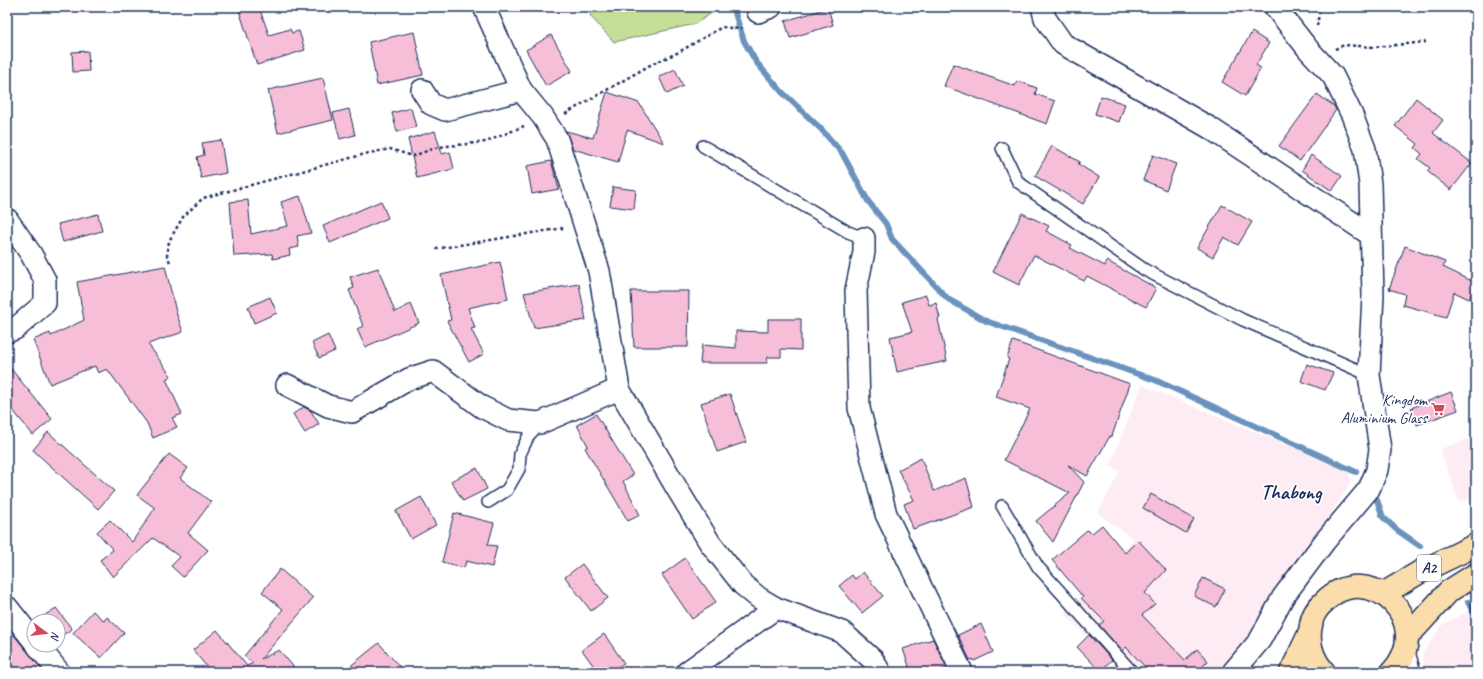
<svg xmlns="http://www.w3.org/2000/svg" width="1483" height="679" font-family="Caveat,sans-serif">
	<style>
		.built { fill: #fdecf3 }
		.green { fill: #c5df96; stroke: #70877a }
		.lines { fill: none; stroke-linecap: round; stroke-linejoin: round }
		.stream { stroke: #6993bd; stroke-width: 6 }
		.building { fill: #f7bfd7; stroke: #1b2f5e }
		.service-casing { stroke: #1b2f5e; stroke-width: 14 }
		.minor-casing { stroke: #1b2f5e; stroke-width: 24 }
		.secondary-casing { stroke: #1b2f5e; stroke-width: 25 }
		.primary-casing { stroke: #1b2f5e; stroke-width: 25 }
		.trunk-casing { stroke: #1b2f5e; stroke-width: 25 }
		.path { stroke: #1b2f5e; stroke-width: 2.5; stroke-dasharray: 3 3; stroke-linecap: butt }
		.service { stroke: #fff; stroke-width: 11 }
		.minor { stroke: #fff; stroke-width: 21 }
		.secondary { stroke: #fff; stroke-width: 22 }
		.primary { stroke: #fbddab; stroke-width: 22 }
		.trunk { stroke: #fbddab; stroke-width: 22 }
		.labels { text-anchor: middle; dominant-baseline: central; stroke-width: 3.5; stroke-linejoin: round; paint-order: stroke }
		.shield { fill: #fff; stroke: #5f6d8e; stroke-width: 1 }
		.shield-label { font-size: 15px; font-weight: bold; fill: #1b2f5e }
		.poi-label { font-size: 16px; fill: #1b2f5e; stroke: #fff; text-anchor: end }
		.district-label { font-size: 20px; font-weight: bold; fill: #1b2f5e; stroke: #fff }
	</style>
	<rect width="100%" height="100%" fill="#fff"/>
	<filter id="ink" filterUnits="userSpaceOnUse"><feTurbulence type="fractalNoise" baseFrequency=".025" numOctaves="2"/><feDisplacementMap in="SourceGraphic" scale="8" xChannelSelector="R" yChannelSelector="G"/><feConvolveMatrix kernelMatrix="1 2 1 2 8 2 1 2 1" color-interpolation-filters="sRGB"/></filter>
	<g filter="url(#ink)">
		<g class="built">
			<path d="M1142 385 1349 471 1351 483 1281 589 1244 648 1221 672H1104L1114 663 1064 613 1134 539 1098 513 1120 471 1110 466Z"/>
			<path d="M1476 437V497L1459 502 1440 449Z"/>
			<path d="M1476 607V672H1424L1423 653 1442 625Z"/>
		</g>
		<path class="green" d="M588 7H721L695 24 614 42 591 17Z"/>
		<g class="lines">
			<g class="stream">
				<path d="M733 7 744 41 756 62 782 92 821 129 842 153 868 201 886 224 892 239 948 299 986 321 1155 380 1356 472"/>
				<path d="M1377 500 1383 517 1397 530 1420 546"/>
				<path d="M1468 602 1476 617"/>
			</g>
		</g>
		<g class="building">
			<path d="M238 7H259L269 35 290 29 292 33 299 31 305 50 257 65Z"/>
			<path d="M828 8 833 25 790 38 785 21Z"/>
			<path d="M414 32 423 75 377 85 369 42Z"/>
			<path d="M1252 32 1269 43 1256 65 1261 68 1245 96 1222 82Z"/>
			<path d="M551 35 572 71 546 86 526 50Z"/>
			<path d="M88 51 89 71 73 72 72 52Z"/>
			<path d="M953 64 1015 86 1017 81 1037 88 1035 94 1055 101 1047 124 944 86Z"/>
			<path d="M675 69 683 86 667 94 659 77Z"/>
			<path d="M323 78 333 120 278 133 268 90Z"/>
			<path d="M607 92 639 103 664 143 627 130 618 162 573 149 566 131 593 138Z"/>
			<path d="M1317 94 1334 106 1336 110 1300 161 1279 146Z"/>
			<path d="M1101 96 1125 104 1119 122 1095 114Z"/>
			<path d="M1416 98 1443 120 1433 133 1472 163 1451 190 1427 171 1430 168 1418 159 1422 154 1415 148 1418 144 1395 126Z"/>
			<path d="M411 108 416 127 397 132 392 113Z"/>
			<path d="M349 109 355 135 340 139 333 113Z"/>
			<path d="M435 131 442 154 450 152 454 169 417 178 408 139Z"/>
			<path d="M221 140 226 173 201 178 197 157 204 155 202 143Z"/>
			<path d="M1052 146 1080 162 1078 164 1099 177 1083 204 1035 176Z"/>
			<path d="M1153 155 1176 164 1166 190 1143 180Z"/>
			<path d="M1311 155 1342 176 1332 191 1302 170Z"/>
			<path d="M551 161 559 189 532 194 527 166Z"/>
			<path d="M613 187 636 190 634 209 610 206Z"/>
			<path d="M300 196 311 233 297 236 299 247 289 249 290 255 273 259 272 254 234 256 230 202 248 200 251 234 288 226 281 202Z"/>
			<path d="M381 201 388 218 330 243 323 226Z"/>
			<path d="M1222 205 1252 222 1238 245 1224 237 1213 257 1197 248Z"/>
			<path d="M1022 213 1049 226 1046 231 1072 245 1070 248 1105 266 1107 261 1156 288 1146 307 1087 276 1084 281 1034 255 1019 285 993 272Z"/>
			<path d="M98 214 102 231 63 242 58 224Z"/>
			<path d="M1405 246 1445 262 1443 267 1476 283 1469 299 1454 292 1446 317 1403 305 1405 294 1389 289Z"/>
			<path d="M500 262 508 299 468 308 475 328 471 329 484 354 469 362 447 321 451 320 441 275Z"/>
			<path d="M165 266 176 312 183 332 148 344 171 376 166 379 182 414 172 418 177 427 153 438 147 423 107 369 98 373 95 366 50 384 33 340 50 333 51 336 84 320 77 282Z"/>
			<path d="M378 268 395 312 411 304 419 323 365 347 357 329 363 326 349 290 354 288 350 277Z"/>
			<path d="M579 284 586 320 534 328 524 293Z"/>
			<path d="M631 291H689L688 347H634Z"/>
			<path d="M926 295 929 305 936 303 940 318 938 319 947 361 897 372 890 337 912 332 902 302Z"/>
			<path d="M270 297 277 313 254 323 248 307Z"/>
			<path d="M768 319H801V350L781 349V357H768L767 363H700L702 345 736 348V331L768 332Z"/>
			<path d="M328 335 335 351 319 358 312 343Z"/>
			<path d="M1013 341 1130 384 1112 436H1110L1087 476 1068 465 1084 482 1053 542 1036 521 1070 493 1004 460 1030 409 996 397 1009 359 1007 358Z"/>
			<path d="M7 364 52 419 33 435 7 403Z"/>
			<path d="M1307 364 1333 373 1325 390 1301 381Z"/>
			<path d="M1451 392 1458 410 1417 425 1411 408Z"/>
			<path d="M730 394 746 442 717 452 701 403Z"/>
			<path d="M304 407 311 411 319 424 305 433 293 414Z"/>
			<path d="M596 414 633 475 623 481 640 515 628 521 585 448 588 446 577 425Z"/>
			<path d="M48 432 114 491 98 509 33 450Z"/>
			<path d="M169 454 188 468 180 478 211 502 188 533 208 550 183 577 171 566 180 557 153 538 113 577 100 560 113 550 97 532 110 520 132 542 155 508 137 495Z"/>
			<path d="M921 458 934 491 966 478 974 507 913 529 904 504 914 500 898 470Z"/>
			<path d="M477 468 487 489 463 501 451 481Z"/>
			<path d="M1151 494 1194 519 1186 533 1143 508Z"/>
			<path d="M421 497 436 525 411 539 396 511Z"/>
			<path d="M454 513 494 523 488 545 497 546 492 567 466 561 464 568 442 562Z"/>
			<path d="M1102 525 1125 553 1138 540 1166 570 1145 593 1155 604 1142 615 1185 660 1197 649 1208 661 1197 672H1150L1126 647 1122 651 1099 625 1104 621 1081 598 1083 597 1052 560 1087 530 1091 534Z"/>
			<path d="M685 558 716 602 692 619 662 575Z"/>
			<path d="M582 564 608 598 591 611 565 577Z"/>
			<path d="M280 569 313 598 261 659 279 650 298 672H211L193 650 217 630 247 666 253 663 244 656 283 609 262 592Z"/>
			<path d="M863 572 883 596 862 613 839 586 852 575 855 579Z"/>
			<path d="M1203 578 1225 589 1216 607 1194 596Z"/>
			<path d="M56 608 72 629 58 638V621H36Z"/>
			<path d="M93 611 104 621 107 617 124 633 101 658 73 633Z"/>
			<path d="M981 624 993 652 974 661 973 659 970 660 958 635Z"/>
			<path d="M604 634 624 663 611 672H598L582 650Z"/>
			<path d="M14 635 26 650 44 672H7V640Z"/>
			<path d="M1089 635 1112 660 1100 671 1077 647Z"/>
			<path d="M933 639 947 668 935 672H911L903 649Z"/>
			<path d="M379 643 404 672H343Z"/>
		</g>
		<g class="lines">
			<defs>
				<g id="service">
					<path d="M703 146 848 232 864 238"/>
					<path d="M1002 148 1018 182 1145 270 1243 320 1369 375"/>
					<path d="M488 502 507 490 519 469 520 454 529 435 540 423"/>
					<path d="M1002 506 1038 567 1132 672"/>
				</g>
				<g id="minor">
					<path d="M484 7 521 90 543 117 557 139 599 271 619 389 676 487 710 543 743 585 759 598 776 608 842 632 873 660 880 672"/>
					<path d="M1042 7 1045 18 1063 44 1210 128 1371 235"/>
					<path d="M758 12 771 7"/>
					<path d="M422 90 431 104 445 110 521 90"/>
					<path d="M7 219 31 254 45 280V303L15 329 7 332"/>
					<path d="M864 238V252L856 290 859 408 886 514 962 672"/>
					<path d="M287 385 328 406 352 412 409 379 433 371 482 407 508 420 540 423 619 389"/>
					<path d="M7 607 34 641"/>
					<path d="M37 645 59 672"/>
					<path d="M687 672 776 608"/>
					<path d="M1233 672 1260 640 1283 597 1325 541 1369 489 1377 470 1380 449 1369 375 1373 295 1370 184 1365 149 1352 115 1333 76 1308 49 1275 7"/>
				</g>
				<path id="secondary" d="M1404 654 1409 672"/>
				<path id="primary" d="M1291 672 1309 634"/>
				<g id="trunk">
					<path d="M1383 594 1420 572 1476 545"/>
					<path d="M1407 637 1449 591 1476 574"/>
					<path d="M1324 672C1312 658 1307 643 1311 625 1312 616 1317 608 1324 602 1368 557 1438 622 1392 672"/>
				</g>
			</defs>
			<use href="#service" class="service-casing"/>
			<use href="#minor" class="minor-casing"/>
			<use href="#secondary" class="secondary-casing"/>
			<use href="#primary" class="primary-casing"/>
			<use href="#trunk" class="trunk-casing"/>
			<g class="path">
				<path d="M1317 26 1320 7"/>
				<path d="M1335 49 1344 45 1375 47 1426 42"/>
				<path d="M565 114 652 64 677 53 722 27 740 29 744 26"/>
				<path d="M436 249 563 228"/>
				<path d="M170 262 167 256 169 241 183 217 203 198 369 153 390 149 413 156 438 147 486 142 524 126"/>
				<path d="M415 668 419 672"/>
			</g>
			<use href="#service" class="service"/>
			<use href="#minor" class="minor"/>
			<use href="#secondary" class="secondary"/>
			<use href="#primary" class="primary"/>
			<use href="#trunk" class="trunk"/>
		</g>
	</g>
	<defs>
		<symbol id="supermarket-bare" viewBox="-9 -9 18 18"><path d="M-6-5.5h2.5l.6 2H6L4.5 2H-2.5L-4.4-4H-6ZM-1.5 3.2a1.3 1.3 0 1 0 .1 0ZM3 3.2a1.3 1.3 0 1 0 .1 0Z" fill="#d1495b" stroke="#fff" stroke-width="2.5" paint-order="stroke"/></symbol>
	</defs>
	<g fill-rule="evenodd">
		<use href="#supermarket-bare" x="1428" y="399" width="20" height="20"/>
	</g>
	<g class="labels">
		<rect class="shield" x="1417" y="555" width="24" height="26" rx="3"/>
		<g class="shield-label">
			<text x="1429" y="568">A2</text>
		</g>
		<g class="poi-label">
			<text x="1427" y="400">Kingdom<tspan x="1427" dy="18">Aluminium Glass</tspan></text>
		</g>
		<g class="district-label">
			<text x="1291" y="492">Thabong</text>
		</g>
	</g>
	<rect width="1483" height="679" fill="none" stroke="#fff" stroke-width="24"/>
	<rect x="12" y="12" width="1459" height="655" fill="none" stroke="#1b2f5e" stroke-width="1.5" filter="url(#ink)"/>
	<g transform="translate(46 633) rotate(105)"><circle r="19" fill="#ffffff" stroke="#a4acbf"/>
	<path d="M0-3L7 15L0 10L-7 15Z" fill="#d1495b"/>
	<text y="-6" font-size="11" font-weight="bold" text-anchor="middle" fill="#1b2f5e">N</text>
	</g>
</svg>
